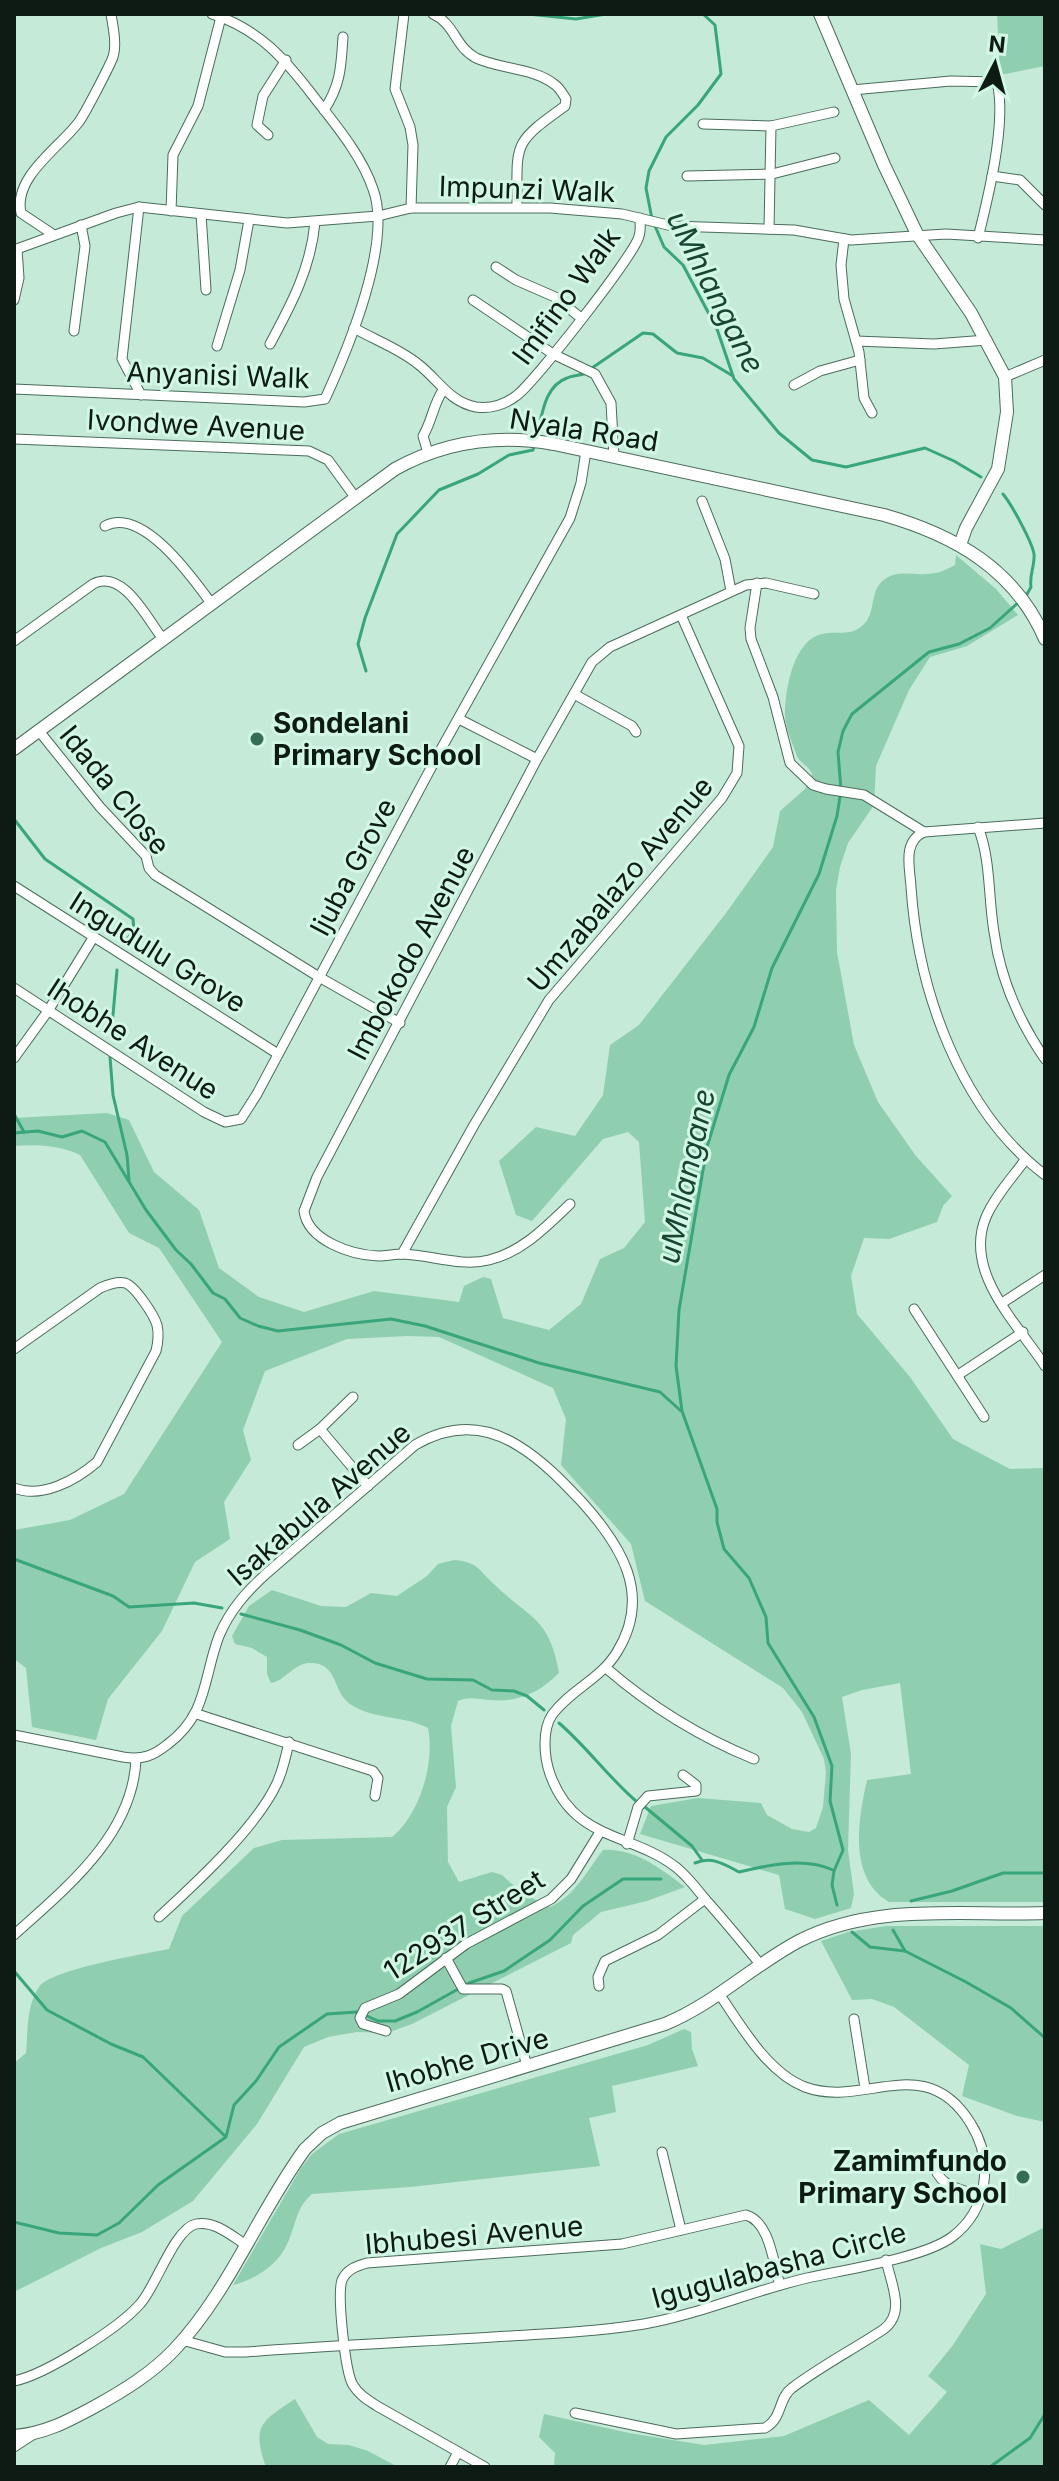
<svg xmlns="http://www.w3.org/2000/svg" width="1059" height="2481" font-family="Inter,sans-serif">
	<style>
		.green { fill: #8fcfb0 }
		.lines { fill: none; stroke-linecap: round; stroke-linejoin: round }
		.stream { stroke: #39a57b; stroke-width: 3 }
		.minor-casing { stroke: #4a6c5b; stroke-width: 11 }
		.tertiary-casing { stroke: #4a6c5b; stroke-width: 14 }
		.minor { stroke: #fff; stroke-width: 9 }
		.tertiary { stroke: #fff; stroke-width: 12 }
		.poi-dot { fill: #366e55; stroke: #d2f7e4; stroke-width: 3 }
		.labels { text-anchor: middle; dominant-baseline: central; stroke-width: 6; stroke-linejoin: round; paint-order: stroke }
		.street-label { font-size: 28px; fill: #0d1b14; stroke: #d2f7e4 }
		.poi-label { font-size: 28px; font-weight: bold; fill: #0d1b14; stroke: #d2f7e4; text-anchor: start }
		.water-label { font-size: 30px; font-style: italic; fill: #184532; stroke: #d2f7e4 }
	</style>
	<rect width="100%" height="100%" fill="#c5ead7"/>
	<g class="green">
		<path d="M997 14H1045V66L1000 75Z"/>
		<path d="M956 555 996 589 1018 615 967 646 930 657 909 690 876 766 874 805 848 843 840 867 836 890 837 952 854 1045 878 1102 916 1156 952 1196 943 1206 937 1222 889 1239 864 1238 851 1276 857 1314 910 1377 953 1439 1010 1469 1045 1468V1902H889C848 1878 858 1820 867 1780L911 1774 900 1683 862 1690 842 1697 851 1754 848 1850 854 1894 851 1908 815 1919 785 1909 779 1875 640 1834 651 1806 698 1798 761 1803 767 1815 792 1829 809 1832 816 1828 823 1807 826 1772 824 1759 802 1712 783 1688 645 1601 631 1544 561 1465 566 1419 553 1388 439 1337 407 1336 347 1339 265 1371 243 1430 251 1460 224 1502 230 1539 195 1562 162 1631 108 1699 96 1740 32 1727 26 1668 14 1659V1530L70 1520 124 1494 222 1342 159 1248 129 1233 80 1155C61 1145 35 1144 14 1146V1118L107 1113 129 1120 154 1172 199 1210 219 1268 259 1297 304 1312 374 1291 459 1302 464 1286 483 1277 491 1279 503 1318 549 1330 581 1304 600 1259 624 1248 645 1222 639 1142 628 1132 603 1139 532 1221 516 1215 499 1161 536 1127 575 1136 603 1095 610 1045 639 1025 726 913 773 847 780 811 805 789 812 774C809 766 801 764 797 756 793 744 785 728 785 715 785 691 792 650 814 637 828 629 843 636 856 630 880 618 866 592 885 579 898 570 911 575 926 574 937 574 946 570 955 565Z"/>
		<path d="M454 1560C479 1562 478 1570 495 1585 531 1620 549 1617 559 1673 540 1692 518 1703 490 1700 478 1699 469 1696 458 1701L451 1726 456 1787 447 1807 448 1862 459 1882 492 1872 502 1875 522 1893 550 1907C575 1896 586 1872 603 1850 635 1848 661 1869 685 1887L647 1901 601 1912 573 1935 571 1943 412 2024 387 2033 357 2032 328 2037 304 2047 257 2124 193 2201 142 2232 101 2248 14 2292V2063L26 2053C28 2032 26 2006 39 1987 51 1969 144 1954 169 1949L182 1916 254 1848 282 1840 392 1837C420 1814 435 1763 428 1728 404 1715 373 1720 350 1704 332 1692 339 1662 309 1663 293 1664 285 1681 271 1683L267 1674V1657L252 1648 235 1644 232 1636 249 1606 272 1590 321 1606 346 1607 371 1593 397 1596 427 1576 438 1564Z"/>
		<path d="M886 1926H1045V2122L1017 2116 962 2096 969 2065 894 2007 872 1999 852 2000 821 1941 848 1932Z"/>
		<path d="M684 2029 691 2032 692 2049 698 2066 612 2086 616 2112 589 2118 600 2166 410 2187 312 2194C294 2209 296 2230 284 2250 273 2268 253 2280 233 2285L301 2168 312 2154 339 2134 648 2045Z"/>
		<path d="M1045 2227V2467H554L555 2453 539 2437 544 2414 629 2433 704 2445 784 2436 869 2400 909 2435 947 2392 928 2376 953 2345 986 2294 980 2244 1001 2249Z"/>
		<path d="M295 2399 317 2437 328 2444 349 2445 368 2451 398 2467H266C251 2425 262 2421 295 2399Z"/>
	</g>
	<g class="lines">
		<g class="stream">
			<path d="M528 14 576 19 606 14"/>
			<path d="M652 219 646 188 649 171 666 137 698 105 721 74 715 25 703 14"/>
			<path d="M655 226 664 247 683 265 717 329 734 379 779 433 812 460 846 467 925 448 954 461 981 477"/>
			<path d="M592 368 643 333 653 334 677 353 703 358 733 376"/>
			<path d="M537 436C542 416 544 386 567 378 573 375 579 376 586 373"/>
			<path d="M1003 494C1012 505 1032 542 1034 554 1035 566 1029 575 1031 587L1026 596"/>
			<path d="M366 671 358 644 365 618 397 534 439 490 478 474 509 455 533 450 535 443"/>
			<path d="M14 819 45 859 133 919 134 930 128 938"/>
			<path d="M111 1037 117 970"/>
			<path d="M110 1057 113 1095 127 1155 129 1180"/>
			<path d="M14 1114 24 1132"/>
			<path d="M14 1133 38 1131 62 1137 82 1131 105 1142 146 1210 176 1250 191 1264 213 1293 225 1299 240 1318 258 1326 278 1331 391 1319 425 1326 539 1363 660 1392 681 1411"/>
			<path d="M14 1559 113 1596 129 1607 194 1603 222 1608"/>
			<path d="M241 1614 300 1630 341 1645 375 1663 427 1679 473 1680 492 1690 514 1691 527 1696 544 1710"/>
			<path d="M559 1723C587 1747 608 1777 636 1801"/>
			<path d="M645 1807 692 1846 702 1860"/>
			<path d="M695 1863C712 1856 724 1864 739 1872 768 1865 805 1857 833 1870"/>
			<path d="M911 1901 952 1891 1003 1873H1045"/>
			<path d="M837 1905 832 1885 834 1871 843 1850 830 1801 832 1766 814 1717 768 1643 766 1617 749 1578 724 1549 717 1522V1509L682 1411 676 1366 679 1310 707 1147 729 1075 754 1027 772 968 819 874 837 816 841 790 838 752 843 731 852 714 929 652 959 644 990 628 1020 601"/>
			<path d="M893 1930 905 1951"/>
			<path d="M852 1932 870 1947 905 1951 966 1982 1011 2008 1045 2038"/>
			<path d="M14 1971 47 2010 111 2044 143 2057 225 2136"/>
			<path d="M365 2015 378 2021H395L417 2012 469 1983 504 1971 550 1940 583 1906 623 1879H661"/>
			<path d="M14 2222 59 2233 97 2235 119 2223 158 2185 226 2137 234 2105 256 2081 279 2047 327 2014 357 2012"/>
			<path d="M990 2467 1030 2438 1045 2414"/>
		</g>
		<defs>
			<g id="minor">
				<path d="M404 14 395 89 410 127 413 145 411 208"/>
				<path d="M433 14C455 24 455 47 476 58 499 69 534 68 554 84 559 87 563 94 566 99L565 106C512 144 517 142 517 207"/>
				<path d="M852 90 951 81 997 82C1007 122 988 198 978 238"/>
				<path d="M324 110C341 85 341 66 343 37"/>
				<path d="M703 124 771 126 834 112"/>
				<path d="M268 135 257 125 263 96 286 60"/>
				<path d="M687 176 772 174 835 158"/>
				<path d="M992 176 1020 180 1045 205"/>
				<path d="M139 207 122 359 141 395"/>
				<path d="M171 211 173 155 198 106 221 17"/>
				<path d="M201 214 206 290"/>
				<path d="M769 229 771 126"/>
				<path d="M54 235 21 213C13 177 59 148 78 123 84 116 110 65 113 57 117 44 113 27 111 14"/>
				<path d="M844 239 841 265 844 299 859 352 864 398 872 413"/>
				<path d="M14 250 116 213 139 207 287 223 378 216 411 208H550L622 214 672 226 794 230 851 240 946 234 1045 240"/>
				<path d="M496 267 516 280 555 297 581 318"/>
				<path d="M14 300 19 278 17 249"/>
				<path d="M473 300 553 354 595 374 611 403 614 457"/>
				<path d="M354 328C375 340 400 349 418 364 438 379 449 402 476 407 491 409 504 405 516 396 533 384 636 253 639 236 641 231 640 224 640 218"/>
				<path d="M74 331 85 246 81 225"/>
				<path d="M856 341 934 344 987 340"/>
				<path d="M270 344C291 305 311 268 315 222"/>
				<path d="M217 346 240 270 249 220"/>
				<path d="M1005 377 1045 360"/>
				<path d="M794 385 820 371 860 360"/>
				<path d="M14 389 304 402 325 399C348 349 393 242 373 189 362 156 335 124 314 97 285 59 259 29 212 14"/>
				<path d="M14 439 309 451 328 460 355 497"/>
				<path d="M428 453 423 436C432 421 433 405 443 390"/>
				<path d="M702 501 725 559 731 591"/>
				<path d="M105 526C142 506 192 577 211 603"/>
				<path d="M757 583 750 628 751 639 773 697 790 763 813 785 826 789 864 795 924 832"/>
				<path d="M14 641 93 584C123 568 147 619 163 639"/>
				<path d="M574 694 632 726 636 732"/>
				<path d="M459 719 537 759"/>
				<path d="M39 731 100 807 146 856 149 868 155 875 319 977 400 1023"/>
				<path d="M1045 823 924 832C902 842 910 868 911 887 918 991 960 1110 1045 1175"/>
				<path d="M978 827C991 860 988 896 994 932 1000 978 1019 1021 1045 1059"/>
				<path d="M14 886 278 1054"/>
				<path d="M14 988 204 1112 225 1122 241 1119 257 1094 440 751 570 518 581 483 586 451"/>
				<path d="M14 1058 48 1011 93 938"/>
				<path d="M1025 1160C1012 1178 995 1196 986 1217 963 1272 1017 1323 1045 1366"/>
				<path d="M570 1204C546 1227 522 1252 489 1260 461 1267 431 1255 403 1254 395 1254 386 1256 378 1256 352 1255 308 1241 304 1211L317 1177 537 759 592 662 610 647 746 585 766 583 814 594"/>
				<path d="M402 1254 474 1125 549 1000 722 798 737 773 739 746 681 615"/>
				<path d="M1002 1303 1045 1275"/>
				<path d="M914 1309 984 1417"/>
				<path d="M14 1349 100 1288C107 1285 117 1281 125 1283 135 1286 154 1315 157 1325 159 1334 158 1343 156 1351L97 1462C76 1480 42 1499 14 1488"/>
				<path d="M958 1375 1023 1332"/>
				<path d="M320 1429 368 1486"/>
				<path d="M298 1445 320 1429 353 1397"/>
				<path d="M606 1668C650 1706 700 1737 754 1759"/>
				<path d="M197 1714 373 1771 378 1778 375 1796"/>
				<path d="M14 1735 123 1757C143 1760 153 1756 168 1744 208 1714 203 1678 219 1636 230 1610 246 1592 267 1573L415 1445C449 1425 483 1424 517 1445 542 1460 561 1480 581 1501 620 1544 653 1594 617 1652 601 1679 570 1690 552 1715 542 1730 544 1757 550 1774 574 1842 632 1832 677 1868 688 1877 696 1888 705 1899 724 1920 742 1942 760 1964"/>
				<path d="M627 1844 638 1807 648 1796 696 1791V1785L683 1775"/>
				<path d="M159 1917C195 1884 257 1827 277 1783 283 1770 286 1756 289 1742"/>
				<path d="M14 1935C66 1888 133 1835 136 1759"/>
				<path d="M446 1958 463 1989H502L506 1991 527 2066"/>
				<path d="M599 1986 598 1977 605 1961 658 1935 705 1899"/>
				<path d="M854 2019 865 2088"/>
				<path d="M386 2031 363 2024 360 2018 365 2008 399 1994 466 1944 551 1899 571 1879 600 1832"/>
				<path d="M662 2152 681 2230"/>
				<path d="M933 2160C937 2187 957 2188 981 2196"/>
				<path d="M182 2340 225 2352H246C328 2346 411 2342 493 2337 544 2334 594 2332 644 2324 700 2314 752 2291 807 2278 843 2270 924 2258 952 2237 988 2210 994 2161 971 2124 925 2049 864 2109 805 2087 768 2073 741 2026 720 1995"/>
				<path d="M14 2381C45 2375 119 2328 140 2304 156 2287 174 2229 196 2224 214 2220 232 2236 246 2245"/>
				<path d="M575 2413 676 2434 765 2428C783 2418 778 2398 792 2388 821 2366 854 2349 884 2329 906 2312 891 2284 886 2260"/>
				<path d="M14 2447 31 2436"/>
				<path d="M450 2467 458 2452"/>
				<path d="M485 2467 377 2406C368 2400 359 2395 353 2385 345 2372 337 2294 342 2280 347 2269 357 2266 367 2263L622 2244 746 2215C770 2222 773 2262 780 2285"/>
			</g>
			<g id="tertiary">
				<path d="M820 14 884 165 917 234 971 313 1005 377 1007 412 998 469 966 528 960 545"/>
				<path d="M14 749 395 469C446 441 498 434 554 444L884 515C954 535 1015 569 1045 639"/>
				<path d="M14 2436C44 2434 68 2421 94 2407 123 2391 151 2374 174 2350 229 2292 258 2213 305 2149L322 2133 340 2123 665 2024C714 2004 752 1966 799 1941 875 1902 962 1916 1045 1913"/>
			</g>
		</defs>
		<use href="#minor" class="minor-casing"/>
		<use href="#tertiary" class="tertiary-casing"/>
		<use href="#minor" class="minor"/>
		<use href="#tertiary" class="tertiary"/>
	</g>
	<g class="poi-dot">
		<circle cx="257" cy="739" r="8"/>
		<circle cx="1023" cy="2177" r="8"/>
	</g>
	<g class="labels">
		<g class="street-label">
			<text transform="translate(527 189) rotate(2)">Impunzi Walk</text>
			<text transform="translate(566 296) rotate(-54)">Imifino Walk</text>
			<text transform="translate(218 375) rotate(2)">Anyanisi Walk</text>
			<text transform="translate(196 425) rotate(3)">Ivondwe Avenue</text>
			<text transform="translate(584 430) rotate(9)">Nyala Road</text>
			<text transform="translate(115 790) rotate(51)">Idada Close</text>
			<text transform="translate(353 867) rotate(-62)">Ijuba Grove</text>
			<text transform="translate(620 884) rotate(-50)">Umzabalazo Avenue</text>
			<text transform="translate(158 952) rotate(32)">Ingudulu Grove</text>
			<text transform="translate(411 953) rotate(-62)">Imbokodo Avenue</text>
			<text transform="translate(133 1039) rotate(33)">Ihobhe Avenue</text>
			<text transform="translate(319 1504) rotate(-41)">Isakabula Avenue</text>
			<text transform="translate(464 1925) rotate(-32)">122937 Street</text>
			<text transform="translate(467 2060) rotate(-16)">Ihobhe Drive</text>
			<text transform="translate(474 2235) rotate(-5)">Ibhubesi Avenue</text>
			<text transform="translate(779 2265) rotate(-15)">Igugulabasha Circle</text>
		</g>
		<g class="poi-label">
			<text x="273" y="723">Sondelani<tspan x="273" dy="32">Primary School</tspan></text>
			<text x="1007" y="2161" text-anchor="end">Zamimfundo<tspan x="1007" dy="32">Primary School</tspan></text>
		</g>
		<g class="water-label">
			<text transform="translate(716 292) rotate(63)">uMhlangane</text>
			<text transform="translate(686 1176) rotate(-78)">uMhlangane</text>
		</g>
	</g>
	<rect width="1059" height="2481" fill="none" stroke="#0d1b14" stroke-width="32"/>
	<g transform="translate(995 64) rotate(6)" stroke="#d2f7e4" stroke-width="6" paint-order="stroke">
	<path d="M0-6L14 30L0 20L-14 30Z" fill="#0d1b14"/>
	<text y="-12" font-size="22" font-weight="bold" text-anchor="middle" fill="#0d1b14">N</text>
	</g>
</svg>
